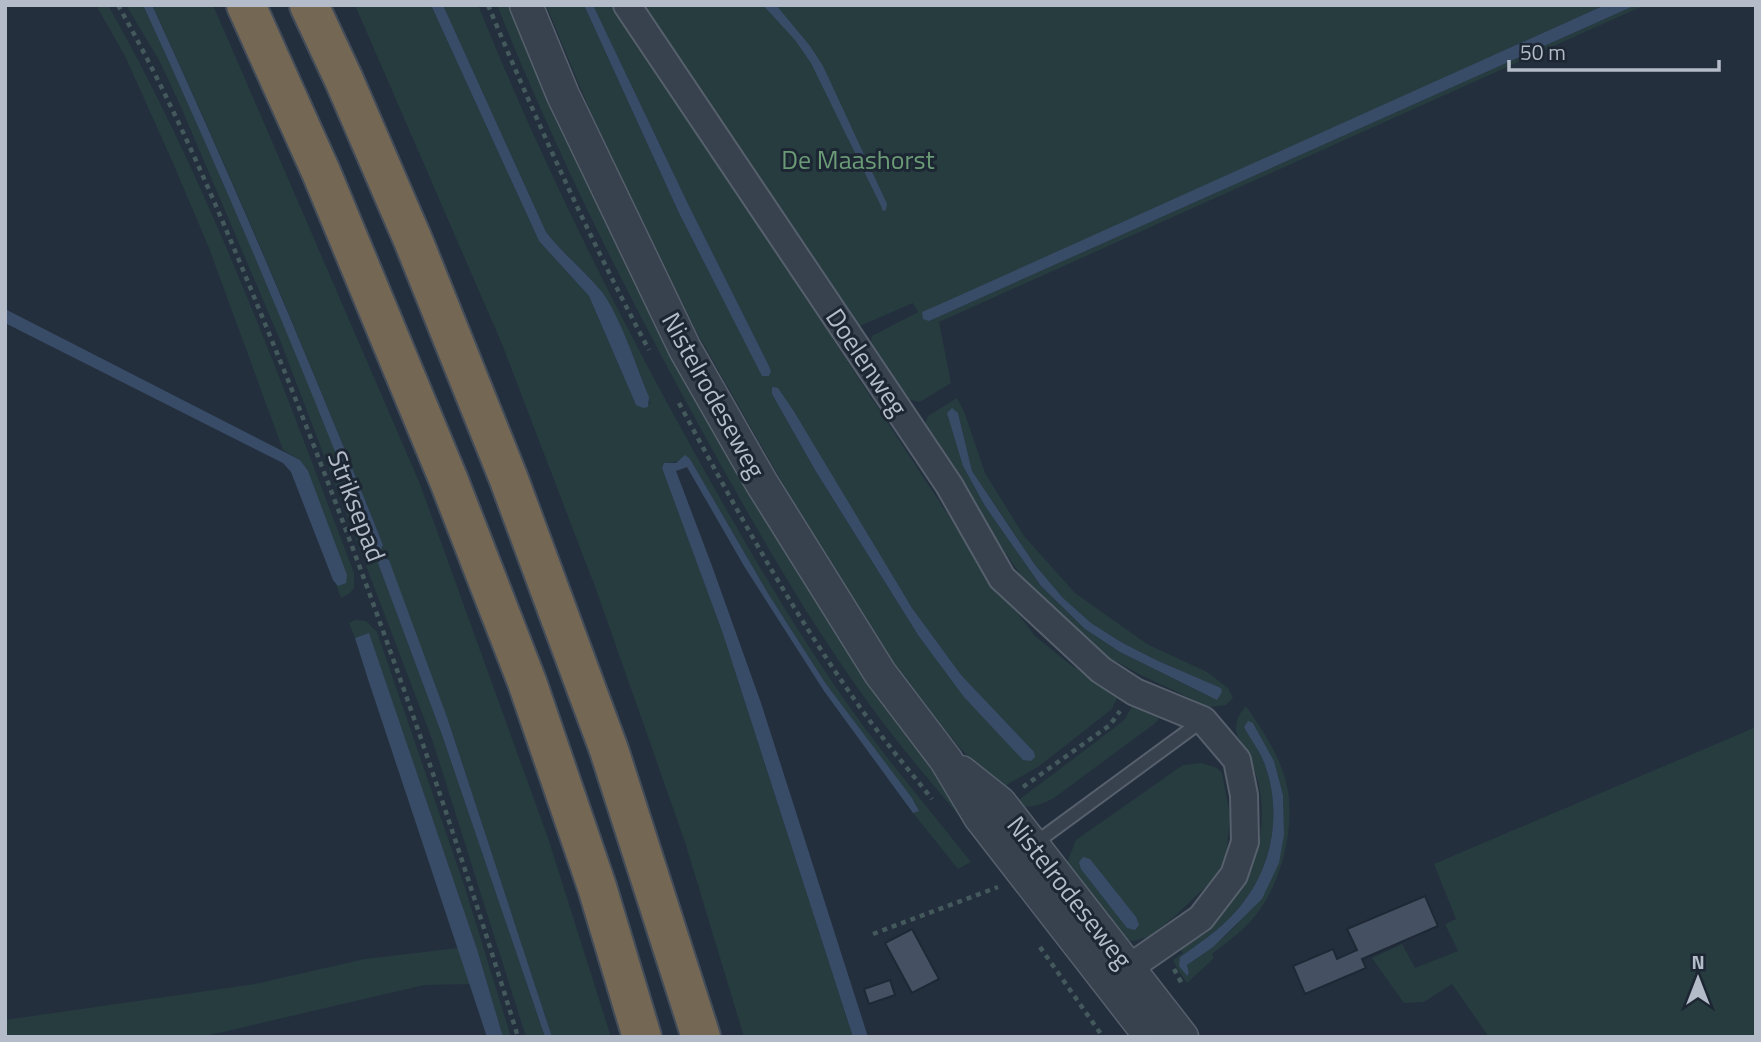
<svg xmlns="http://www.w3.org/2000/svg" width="1761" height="1042" font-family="'Titillium Web',sans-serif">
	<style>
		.green { fill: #263c3f; fill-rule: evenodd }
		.water { fill: #394c67 }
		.building { fill: #455162; stroke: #1f2835; stroke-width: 2 }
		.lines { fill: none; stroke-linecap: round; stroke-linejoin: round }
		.service-casing { stroke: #565f6c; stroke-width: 16 }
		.minor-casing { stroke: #565f6c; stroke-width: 30 }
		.tertiary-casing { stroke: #565f6c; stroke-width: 35 }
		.motorway-casing { stroke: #434c59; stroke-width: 42 }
		.path { stroke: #44595c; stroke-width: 4.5; stroke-dasharray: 5 5; stroke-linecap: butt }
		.service { stroke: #38414e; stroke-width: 12 }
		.minor { stroke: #38414e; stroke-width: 26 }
		.tertiary { stroke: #38414e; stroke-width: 32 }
		.motorway { stroke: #746855; stroke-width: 38 }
		.labels { text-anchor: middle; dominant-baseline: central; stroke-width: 6; stroke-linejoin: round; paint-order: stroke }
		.park-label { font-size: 26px; fill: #6b9a76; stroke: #1d2633 }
		.street-label { font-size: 26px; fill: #b4bcc9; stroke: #1d2633 }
	</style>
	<rect width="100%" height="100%" fill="#242f3e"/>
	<g class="green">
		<path d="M96 5H108C210 185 281 381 354 573V588L350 593 341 598 336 584 300 460 283 450 209 248 173 163 125 56Z"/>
		<path d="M126 5H143C227 185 301 369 382 549L383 545C311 363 235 183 152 5H213L420 484 548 838 611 1037H552L448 720 378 563 442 735 545 1037H526L432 739 280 340 181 107 159 60Z"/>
		<path d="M355 5H431L539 241 589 296 636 405 650 404C647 386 614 308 602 293 586 271 563 254 546 232L443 5H478C541 161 616 312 698 459 741 536 785 613 835 686 876 747 925 804 971 862L958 869 913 813 918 811 916 804 826 684 769 595 690 459C680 459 674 463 664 463L662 468 723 634 853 1037H744L685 842 597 592 502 344Z"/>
		<path d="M497 5H511L865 679 971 817 965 819 960 817C924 774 887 731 855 684 802 609 756 528 712 449 632 305 558 158 497 5Z"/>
		<path d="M546 5H584L679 213 763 376 771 371 769 366 690 208 593 5H1605L1141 215 929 321 1636 5H1645L939 322 951 383 920 402 903 398 869 351 872 336 918 312 913 303 832 338 987 574 1035 636 1072 666 1112 690 1117 698 1112 709 1038 767 1008 784 1002 791 960 748 909 686 885 652 791 498 696 331 598 130ZM772 387 912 608 960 675 1034 752 918 635 815 470 772 394Z"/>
		<path d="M957 398 965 414 985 473 1024 536 1075 593 1147 644 1207 672 1228 688 1233 698 1226 705 1209 707 1141 675 1102 654 1033 593 922 431 928 416ZM958 413 972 471 1035 565 1063 598 1091 623 1121 642 1156 660 1221 688 1211 697 1120 652 1085 629 1041 586 985 506 963 466Z"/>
		<path d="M355 620 366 621 377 632 465 888 511 1037H503L477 949 369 634 355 638 349 623Z"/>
		<path d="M1135 701 1158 710V720L1154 724 1054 798C1039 806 1029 809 1012 805L1113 729 1125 719Z"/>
		<path d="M1246 706C1261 728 1280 756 1286 782 1297 826 1281 890 1249 923 1238 935 1224 944 1212 954L1214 958 1187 983 1178 970 1173 960 1183 953 1178 946C1199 930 1223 914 1238 892 1262 857 1269 809 1254 769 1250 758 1237 739 1236 730 1236 719 1239 714 1246 706ZM1253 723 1274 761 1283 795 1284 835 1237 924 1226 935 1187 965 1189 973 1187 976 1180 957C1203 941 1229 923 1245 900 1274 862 1281 809 1265 765 1260 752 1252 740 1244 727Z"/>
		<path d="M1756 727V1037H1489L1452 984 1424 1002 1404 1003 1372 958 1402 944 1415 968 1458 951 1445 924 1456 919 1434 864Z"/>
		<path d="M1202 763 1217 768 1222 773 1230 816 1226 857 1215 878 1175 916 1149 937 1133 941 1119 938 1069 876 1067 863 1076 840 1183 765Z"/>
		<path d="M458 948 471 984 424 985 201 1037H5V1020L255 984 365 959Z"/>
	</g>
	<g class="water">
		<path d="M143 5H152C234 183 311 363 383 545L380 552 374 551C303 366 226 185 143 5Z"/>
		<path d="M431 5H443L546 232C563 254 585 271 602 292 620 316 637 368 649 397L648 407 643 408 636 405 589 296 539 241Z"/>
		<path d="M584 5H593L690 208 769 366 771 371 769 376H762L679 213Z"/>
		<path d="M763 5H776L810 46 823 66 887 204 886 210 883 211 881 206 811 63 795 40Z"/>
		<path d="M1605 5H1636L929 321 923 319 922 312 945 302Z"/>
		<path d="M5 309 300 460 308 471 347 575 346 583 338 586 333 580 291 472 283 463 5 323Z"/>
		<path d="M772 387 778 388 793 410 912 608 961 675 1034 752 1035 757 1031 761 1023 760 964 697 918 635 815 470 772 394Z"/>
		<path d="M952 408 958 413 972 471 1035 565 1063 598 1091 623 1121 642 1156 660 1221 688 1222 692 1217 700 1120 652 1085 629 1041 586 985 506 963 466 947 413Z"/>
		<path d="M685 455 690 459 769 595 826 684 912 798 919 811 913 813 824 691 744 566 687 467 676 471 712 566 761 703 868 1037H853L723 634 662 468 664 463H676Z"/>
		<path d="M382 558 389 560 448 720 552 1037H545L442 735 378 563Z"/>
		<path d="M369 633 477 949 503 1037H487L367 676 355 638Z"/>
		<path d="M1248 721 1253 723 1274 761 1283 795 1284 835 1279 863 1262 899 1213 947 1187 965 1189 973 1187 976 1179 966 1180 957C1203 941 1229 923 1245 900 1274 862 1281 809 1265 765 1260 751 1251 740 1244 727Z"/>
		<path d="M1083 857 1090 859 1136 917 1139 925 1135 930 1127 928 1081 869 1079 862Z"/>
	</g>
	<g class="building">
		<path d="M1425 896 1438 926 1362 959 1366 968 1305 994 1293 966 1333 949 1337 959 1357 950 1347 929Z"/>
		<path d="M912 929 939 979 912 993 885 943Z"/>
		<path d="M890 980 895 995 869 1004 864 989Z"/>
	</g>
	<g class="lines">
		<defs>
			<path id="service" d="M1034 844 1203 720"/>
			<path id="minor" d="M627 5 949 485 1002 578 1101 670 1135 692 1203 720 1237 760 1244 795 1245 842 1234 875 1201 918 1113 979"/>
			<g id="tertiary">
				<path d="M526 5 563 95 685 349 761 482 880 673 946 760 980 817 1151 1037"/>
				<path d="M961 772 1000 803 1182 1037"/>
			</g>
			<g id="motorway">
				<path d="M246 5 321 172 449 481 527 682 597 887 642 1037"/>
				<path d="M309 5 344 80 413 240 508 477 609 750 701 1037"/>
			</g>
		</defs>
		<use href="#service" class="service-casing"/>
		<use href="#minor" class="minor-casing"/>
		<use href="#tertiary" class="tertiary-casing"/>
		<use href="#motorway" class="motorway-casing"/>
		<g class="path">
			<path d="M118 5C186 125 236 253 288 380 374 596 450 815 518 1037"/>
			<path d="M488 5C537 122 589 238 649 350"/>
			<path d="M679 403C732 502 786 601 850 693 875 730 904 764 932 799"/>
			<path d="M1023 787 1110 725 1120 711"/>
			<path d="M873 934 998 887"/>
			<path d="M1040 947 1103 1037"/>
			<path d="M1174 969 1183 986"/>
		</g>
		<use href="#service" class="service"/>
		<use href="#minor" class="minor"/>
		<use href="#tertiary" class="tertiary"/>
		<use href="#motorway" class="motorway"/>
	</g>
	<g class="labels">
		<g class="park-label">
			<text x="858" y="159">De Maashorst</text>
		</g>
		<g class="street-label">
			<text transform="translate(867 362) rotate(56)">Doelenweg</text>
			<text transform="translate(714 395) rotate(61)">Nistelrodeseweg</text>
			<text transform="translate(357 506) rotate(69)">Striksepad</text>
			<text transform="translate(1070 892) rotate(52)">Nistelrodeseweg</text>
		</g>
	</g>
	<rect width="1761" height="1042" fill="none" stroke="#b4bcc9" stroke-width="14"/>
	<g transform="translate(1698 979)" stroke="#1d2633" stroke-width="5" paint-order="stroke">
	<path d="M0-5L12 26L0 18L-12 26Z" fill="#b4bcc9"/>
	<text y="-10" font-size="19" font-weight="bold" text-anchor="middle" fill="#b4bcc9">N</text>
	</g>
	<path d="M1509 60v10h210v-10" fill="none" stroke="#b4bcc9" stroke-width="3.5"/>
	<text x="1520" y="60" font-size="21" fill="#b4bcc9" stroke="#1d2633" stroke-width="5" paint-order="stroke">50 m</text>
</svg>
